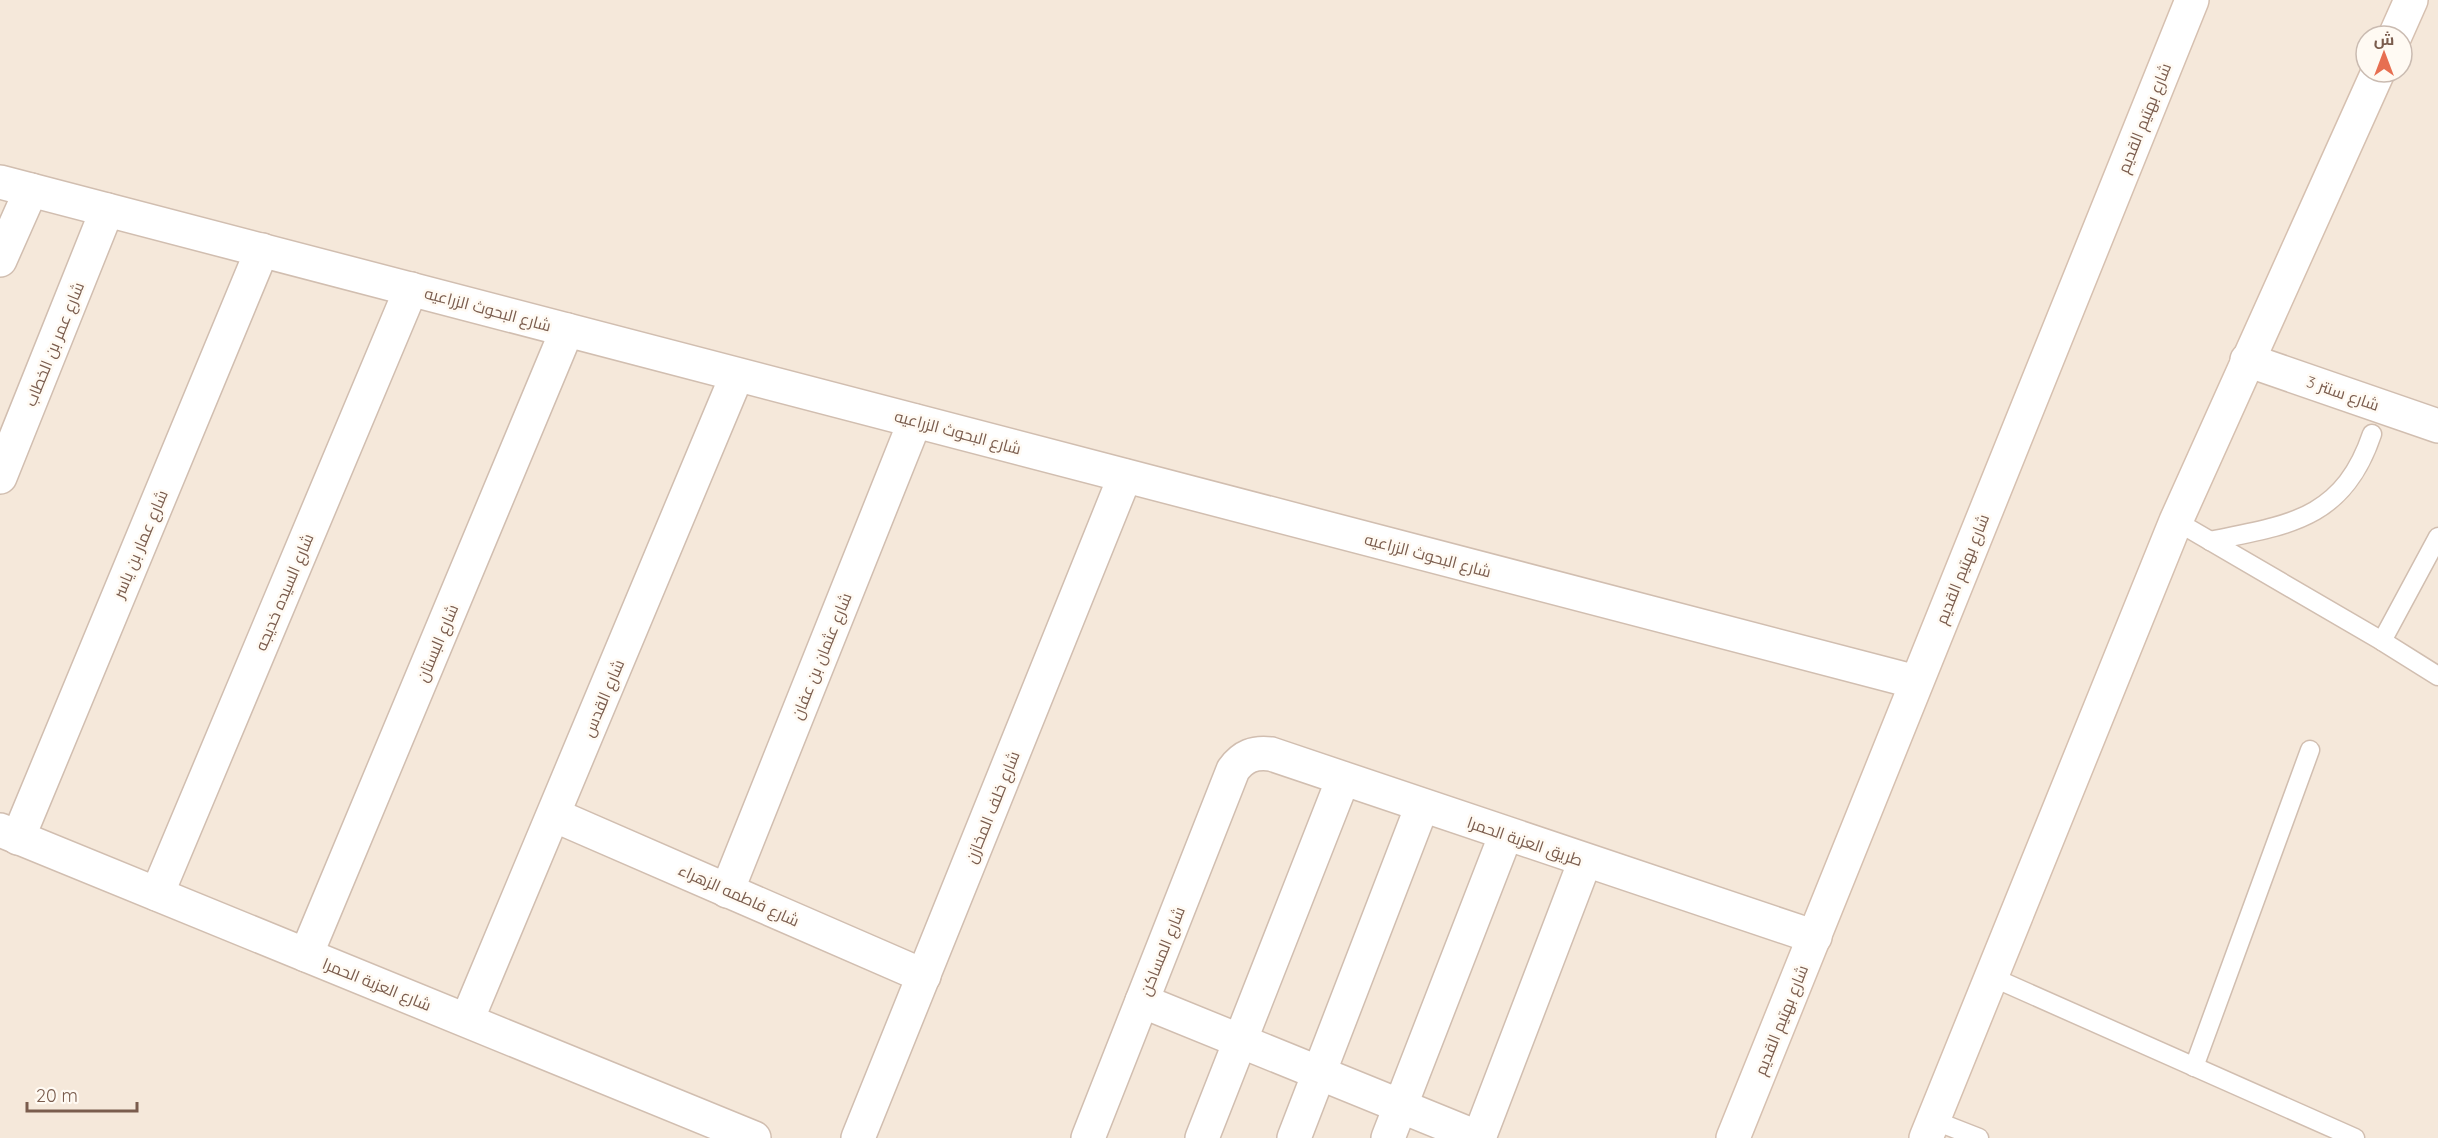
<svg xmlns="http://www.w3.org/2000/svg" width="2438" height="1138" font-family="Quicksand,Cairo,sans-serif">
	<style>
		.residential { fill: #f5e8da; fill-rule: evenodd }
		.lines { fill: none; stroke-linecap: round; stroke-linejoin: round }
		.lane-casing { stroke: #d1beb0; stroke-width: 21 }
		.street-casing { stroke: #d1beb0; stroke-width: 36 }
		.secondary-casing { stroke: #d6c0b0; stroke-width: 36 }
		.lane { stroke: #fff; stroke-width: 18 }
		.street { stroke: #fff; stroke-width: 33 }
		.secondary { stroke: #fff; stroke-width: 33 }
		.labels { text-anchor: middle; dominant-baseline: central; stroke-width: 5; stroke-linejoin: round; paint-order: stroke }
		.street-label { font-size: 16px; fill: #7a5c4d; stroke: #fffaf3 }
	</style>
	<rect width="100%" height="100%" fill="#fdf6ec"/>
	<path class="residential" d="M0 0H2438V1138H0ZM2366 36H2402V72H2366Z"/>
	<g class="lines">
		<defs>
			<g id="lane">
				<path d="M2176 521 2382 641 2438 676"/>
				<path d="M2210 541C2288 525 2343 520 2372 434"/>
				<path d="M2382 641 2438 537"/>
				<path d="M1992 977 2355 1138"/>
				<path d="M2194 1067 2310 750"/>
				<path d="M1933 1120 1979 1138"/>
			</g>
			<g id="street">
				<path d="M0 182 1916 682"/>
				<path d="M0 260 31 190"/>
				<path d="M2247 360 2438 426"/>
				<path d="M0 477 107 210"/>
				<path d="M554 815 924 976"/>
				<path d="M0 830 754 1138"/>
				<path d="M18 838 262 250"/>
				<path d="M727 891 915 421"/>
				<path d="M157 894 411 289"/>
				<path d="M306 955 567 330"/>
				<path d="M1142 1001 1479 1138"/>
				<path d="M467 1020 737 375"/>
				<path d="M858 1138 1125 476"/>
				<path d="M1088 1138 1233 770C1243 756 1254 752 1271 754L1815 937"/>
				<path d="M1202 1138 1343 779"/>
				<path d="M1294 1138 1422 806"/>
				<path d="M1388 1138 1506 834"/>
				<path d="M1479 1138 1585 861"/>
			</g>
			<g id="secondary">
				<path d="M2395 36 2411 0"/>
				<path d="M1733 1138 2192 0"/>
				<path d="M1926 1138 2176 521 2378 72"/>
			</g>
		</defs>
		<use href="#lane" class="lane-casing"/>
		<use href="#street" class="street-casing"/>
		<use href="#secondary" class="secondary-casing"/>
		<use href="#lane" class="lane"/>
		<use href="#street" class="street"/>
		<use href="#secondary" class="secondary"/>
	</g>
	<g class="labels">
		<g class="street-label">
			<text transform="translate(2144 118) rotate(-68)">شارع بهتيم القديم</text>
			<text transform="translate(488 309) rotate(15)">شارع البحوث الزراعيه</text>
			<text transform="translate(54 344) rotate(-68)">شارع عمر بن الخطاب</text>
			<text transform="translate(2343 393) rotate(19)">شارع سنتر 3</text>
			<text transform="translate(958 432) rotate(15)">شارع البحوث الزراعيه</text>
			<text transform="translate(140 544) rotate(-67)">شارع عمار بن ياسر</text>
			<text transform="translate(1428 555) rotate(15)">شارع البحوث الزراعيه</text>
			<text transform="translate(1962 569) rotate(-68)">شارع بهتيم القديم</text>
			<text transform="translate(284 592) rotate(-67)">شارع السيده خديجه</text>
			<text transform="translate(437 643) rotate(-67)">شارع البستان</text>
			<text transform="translate(821 656) rotate(-68)">شارع عثمان بن عفان</text>
			<text transform="translate(603 698) rotate(-67)">شارع القدس</text>
			<text transform="translate(992 807) rotate(-68)">شارع خلف المخازن</text>
			<text transform="translate(1525 841) rotate(19)">طريق العزبة الحمرا</text>
			<text transform="translate(739 895) rotate(24)">شارع فاطمه الزهراء</text>
			<text transform="translate(1162 951) rotate(-68)">شارع المساكن</text>
			<text transform="translate(377 984) rotate(22)">شارع العزبة الحمرا</text>
			<text transform="translate(1781 1020) rotate(-68)">شارع بهتيم القديم</text>
		</g>
	</g>
	<g transform="translate(2384 54)"><circle r="28" fill="#fffaf3" stroke="#cabbb1" stroke-width="1.5"/>
	<path d="M0-4.5L10 22L0 15L-10 22Z" fill="#e76f51"/>
	<text y="-9" font-size="16" font-weight="bold" text-anchor="middle" fill="#7a5c4d">ش</text>
	</g>
	<path d="M27 1102v9h110v-9" fill="none" stroke="#7a5c4d" stroke-width="3"/>
	<text x="36" y="1102" font-size="18" fill="#7a5c4d" stroke="#fffaf3" stroke-width="4.5" paint-order="stroke">20 m</text>
</svg>
